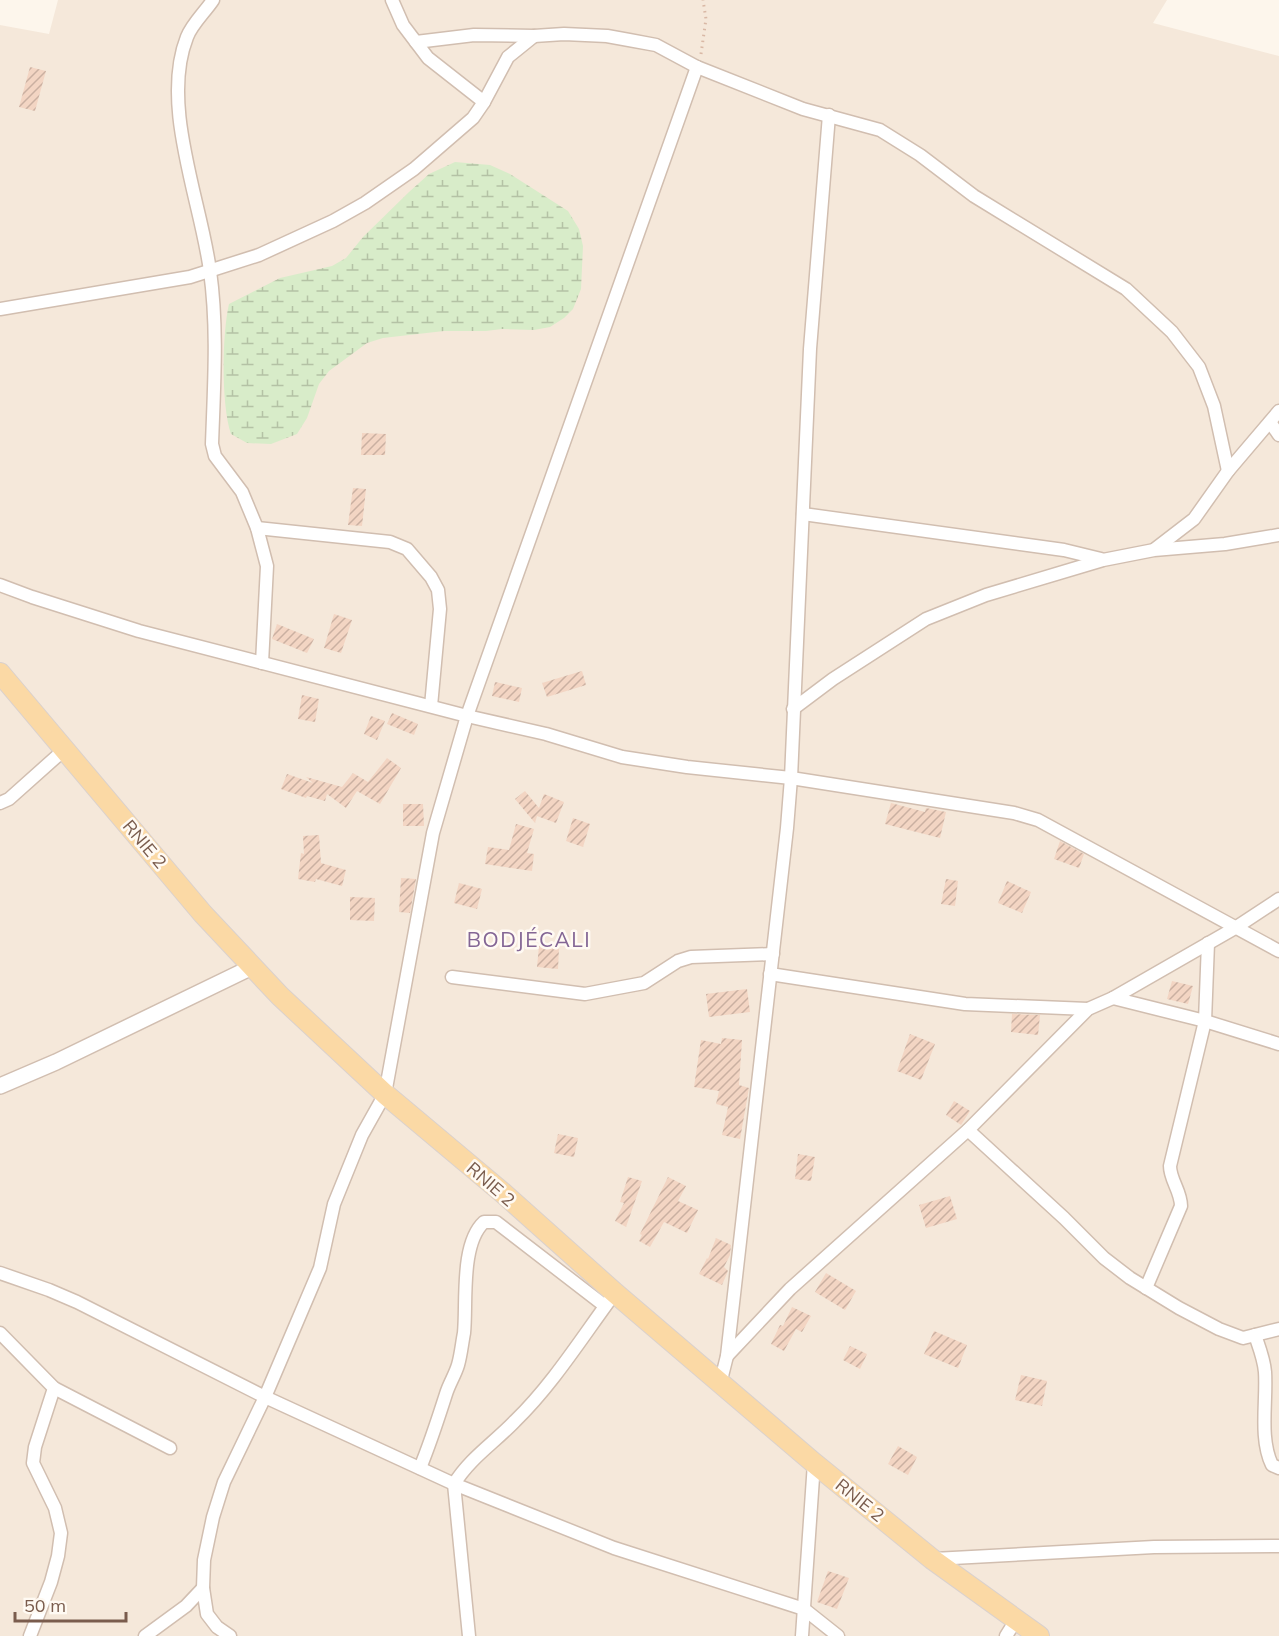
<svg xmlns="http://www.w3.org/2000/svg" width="1279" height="1636" font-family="Mulish,sans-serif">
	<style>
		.residential { fill: #f5e8da }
		.wetland { fill: url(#wetland-marsh) }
		.building { fill: url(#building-hatch) }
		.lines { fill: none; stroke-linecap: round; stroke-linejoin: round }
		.minor-casing { stroke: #d1beb0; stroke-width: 15 }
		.tertiary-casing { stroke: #d1beb0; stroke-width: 18 }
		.primary-casing { stroke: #dad1cd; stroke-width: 22 }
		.path { stroke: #d9b8a5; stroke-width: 3; stroke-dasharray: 1.5 4.5; stroke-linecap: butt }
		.minor { stroke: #fff; stroke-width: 12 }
		.tertiary { stroke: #fff; stroke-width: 15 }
		.primary { stroke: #fbd9a5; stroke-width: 20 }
		.labels { text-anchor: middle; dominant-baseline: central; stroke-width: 5; stroke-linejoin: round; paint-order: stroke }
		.street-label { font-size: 18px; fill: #7a5c4d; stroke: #fffaf3 }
		.quarter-label { font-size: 21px; letter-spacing: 1.5px; fill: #846695; stroke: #fffaf3 }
	</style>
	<defs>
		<pattern id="wetland-marsh" width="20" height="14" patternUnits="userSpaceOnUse" patternTransform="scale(1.5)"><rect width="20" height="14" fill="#d8ecc9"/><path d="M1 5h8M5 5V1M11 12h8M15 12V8" fill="none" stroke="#b4c2a5"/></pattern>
		<pattern id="building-hatch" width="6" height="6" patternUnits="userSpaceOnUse" patternTransform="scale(1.5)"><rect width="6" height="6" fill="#f3d5c3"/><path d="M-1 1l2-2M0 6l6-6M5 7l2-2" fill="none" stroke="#cab0a1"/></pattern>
	</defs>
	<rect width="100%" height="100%" fill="#fdf6ec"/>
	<path class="residential" d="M58 0H1167L1153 23 1279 56V1636H0V25L49 34Z"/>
	<path class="wetland" d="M455 162 490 165 510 174 568 211 579 229 583 246 581 289 573 309 564 318 550 327 534 330 502 329 486 331H444L383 338 367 343 329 371 319 384 307 418 297 434 271 444 247 443 231 434C221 405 222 334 229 304L280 278 332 266 346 258 363 237 409 192 429 174Z"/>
	<g class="building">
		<path d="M30 67 46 71 35 111 19 107Z"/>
		<path d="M362 433 386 434 385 455H361Z"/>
		<path d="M353 488 366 489 362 526 348 525Z"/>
		<path d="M334 614 352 620 341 653 324 648Z"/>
		<path d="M277 624 314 639 307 653 272 639Z"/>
		<path d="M582 671 586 685 547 697 542 683Z"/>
		<path d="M495 682 522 688 519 702 492 696Z"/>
		<path d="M302 695 319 699 315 722 298 719Z"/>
		<path d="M392 713 418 724 414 735 387 724Z"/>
		<path d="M371 716 385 721 377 740 364 734Z"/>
		<path d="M387 758 401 768 380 804 357 791 346 808 327 794 325 801 307 796 306 798 281 789 287 774 313 783 306 777 342 787 353 773 368 782Z"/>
		<path d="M525 791 539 808 544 794 564 802 556 823 537 816 535 823 515 799Z"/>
		<path d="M891 803 925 812 926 808 946 812 940 838 885 824Z"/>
		<path d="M403 804H423L424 826H403Z"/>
		<path d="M573 818 590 824 583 847 566 841Z"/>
		<path d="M516 824 534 829 527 853 534 854 532 871 485 864 488 847 509 850Z"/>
		<path d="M319 835 321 863 346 870 342 886 316 879 315 882 298 879 301 853 304 854 303 836Z"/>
		<path d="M1060 841 1084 854 1079 868 1054 859Z"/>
		<path d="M401 878 416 879 410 913 399 912Z"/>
		<path d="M946 879 958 881 955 906 941 904Z"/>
		<path d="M1007 881 1031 892 1022 913 998 903Z"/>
		<path d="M459 883 482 889 477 909 454 903Z"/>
		<path d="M350 897 375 898 374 921 350 920Z"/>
		<path d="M539 946 559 948 558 969 537 967Z"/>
		<path d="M1172 981 1193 986 1188 1004 1167 999Z"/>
		<path d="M747 989 750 1012 709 1017 706 994Z"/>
		<path d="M1012 1014 1040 1015 1038 1035 1011 1032Z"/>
		<path d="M910 1034 935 1044 921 1080 897 1071Z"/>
		<path d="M722 1038 742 1040 739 1085 749 1088 740 1139 722 1135 728 1107 716 1104 719 1091 694 1087 701 1040 721 1044Z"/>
		<path d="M954 1101 970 1111 961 1125 946 1115Z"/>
		<path d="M558 1134 578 1138 574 1157 554 1153Z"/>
		<path d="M798 1154 815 1157 811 1181 795 1179Z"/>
		<path d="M628 1177 642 1181 626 1227 615 1221 624 1203 620 1202Z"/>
		<path d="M668 1177 686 1186 678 1201 698 1210 687 1233 664 1222 650 1247 639 1241 642 1235 640 1234Z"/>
		<path d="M950 1196 957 1219 926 1228 919 1205Z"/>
		<path d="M716 1238 731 1245 730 1255 724 1267 728 1271 722 1285 699 1274 707 1258 708 1259Z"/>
		<path d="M826 1273 856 1291 845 1310 815 1292Z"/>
		<path d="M792 1307 811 1316 802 1332 796 1329 784 1351 771 1344 780 1325 783 1326Z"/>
		<path d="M934 1331 967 1345 958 1368 924 1354Z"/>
		<path d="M850 1346 867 1354 860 1369 843 1360Z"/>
		<path d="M1021 1375 1047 1381 1042 1406 1015 1400Z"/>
		<path d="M898 1446 917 1457 908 1475 888 1464Z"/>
		<path d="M828 1571 849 1578 837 1609 817 1602Z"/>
	</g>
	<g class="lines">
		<defs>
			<g id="minor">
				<path d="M213 0C205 12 192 24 187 37 160 105 201 201 210 271 218 328 214 386 212 444L215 456 242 492 257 528 267 566 262 663"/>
				<path d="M392 0 403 25 428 58 484 102"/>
				<path d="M416 42 474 35 534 36 564 34 607 36 629 40 656 45 697 67 803 109 880 130 920 155 974 196 1126 289 1172 332 1199 367 1214 406 1228 471"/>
				<path d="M0 309 190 277 259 255 333 221 365 203 414 169 473 118 484 102 508 57 534 36"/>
				<path d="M1270 422 1279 435"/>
				<path d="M803 514 1064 550 1101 559"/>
				<path d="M257 528 390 542 407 549 431 577 438 590 440 609 431 706"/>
				<path d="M1155 549 1194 519 1228 471 1279 411"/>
				<path d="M0 585 32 597 139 631 467 716 546 734 622 757 687 767 791 778 1014 813 1038 820 1279 951"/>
				<path d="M793 709 833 679 926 619 986 595 1103 560 1154 550 1225 544 1279 535"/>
				<path d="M0 803 9 799 65 749"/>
				<path d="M770 974 965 1004 1088 1009"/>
				<path d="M452 977 585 994 644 983 678 961 691 957 773 954"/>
				<path d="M1113 998 1205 1021 1279 1044"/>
				<path d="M968 1130 1064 1218 1104 1258 1130 1278 1179 1308 1219 1329 1243 1338 1279 1329"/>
				<path d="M0 1273 49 1290 77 1302 265 1397 454 1484 614 1548 804 1609 838 1636"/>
				<path d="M1146 1288 1181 1206C1181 1191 1170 1180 1170 1166L1205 1021 1208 943"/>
				<path d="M0 1333 54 1388 35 1447 33 1463 55 1508 61 1533 58 1556 51 1582 30 1636"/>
				<path d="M1255 1335C1259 1347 1264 1359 1265 1372 1267 1401 1259 1438 1272 1465L1279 1468"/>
				<path d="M727 1356 790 1289 968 1130 1088 1009 1113 998 1235 928 1279 899"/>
				<path d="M720 1384 727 1356 787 828 791 778 810 349 829 115"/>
				<path d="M54 1388 170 1448"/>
				<path d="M420 1468C430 1444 438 1419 446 1394 449 1384 455 1375 458 1365 461 1355 462 1343 464 1333 467 1303 460 1244 484 1222H496L605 1306"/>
				<path d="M934 1559 1154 1547 1279 1546"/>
				<path d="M145 1636 186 1606 203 1588"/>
				<path d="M230 1636 217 1627 207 1614 203 1588 204 1560 213 1517 224 1482 265 1397 320 1268 334 1204 362 1135 385 1094 433 833 467 716 697 67"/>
				<path d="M469 1636 454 1484C470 1458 494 1443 515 1421 551 1386 579 1342 609 1301"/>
				<path d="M802 1636 814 1463"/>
				<path d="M1006 1636 1016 1620"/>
			</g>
			<path id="tertiary" d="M0 1086 56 1062 252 967"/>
			<path id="primary" d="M0 673 203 914 280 996 385 1094 503 1193 615 1293 814 1463 932 1559 1039 1636"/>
		</defs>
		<use href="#minor" class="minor-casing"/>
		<use href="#tertiary" class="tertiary-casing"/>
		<use href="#primary" class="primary-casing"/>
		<path class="path" d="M701 54 706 19 703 0"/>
		<use href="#minor" class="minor"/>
		<use href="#tertiary" class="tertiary"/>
		<use href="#primary" class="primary"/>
	</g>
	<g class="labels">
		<g class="street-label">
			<text transform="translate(145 844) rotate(50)">RNIE 2</text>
			<text transform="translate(491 1184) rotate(41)">RNIE 2</text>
			<text transform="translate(860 1500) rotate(39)">RNIE 2</text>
		</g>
		<g class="quarter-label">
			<text x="529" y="939">BODJÉCALI</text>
		</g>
	</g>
	<path d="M15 1612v9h111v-9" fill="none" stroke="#7a5c4d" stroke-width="3"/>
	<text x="24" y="1612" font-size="18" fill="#7a5c4d" stroke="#fffaf3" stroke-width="4.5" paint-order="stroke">50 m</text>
</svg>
